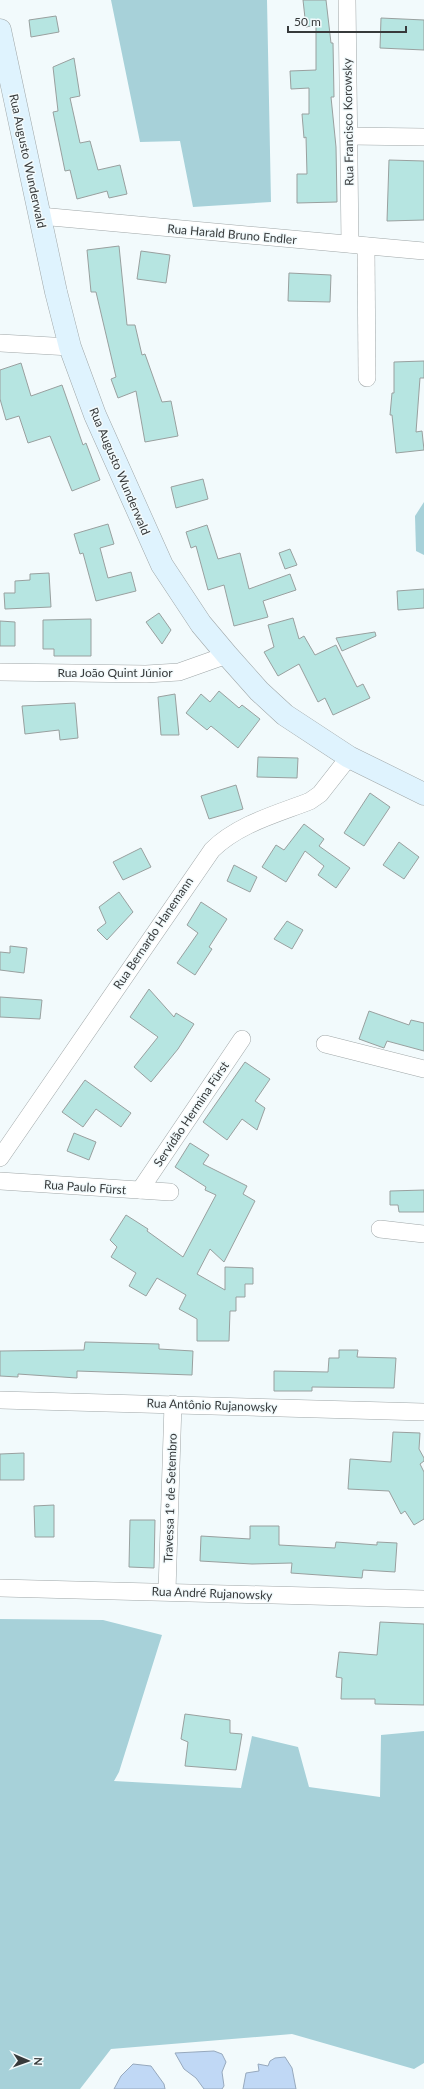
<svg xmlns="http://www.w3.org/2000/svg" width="424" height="2089" font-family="Lato,sans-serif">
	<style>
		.green { fill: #a7d1d9 }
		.water { fill: #c0d8f5; stroke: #97a9bd }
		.building { fill: #b6e5e1; stroke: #99a09f }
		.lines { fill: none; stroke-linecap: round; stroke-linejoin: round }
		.street-casing { stroke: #a0a7a8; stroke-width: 18 }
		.secondary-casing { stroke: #a0a7a8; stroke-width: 23 }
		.street { stroke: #fff; stroke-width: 17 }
		.secondary { stroke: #dff3fe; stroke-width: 22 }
		.labels { text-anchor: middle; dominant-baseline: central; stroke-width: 3; stroke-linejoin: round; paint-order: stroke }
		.street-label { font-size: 12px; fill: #373a3b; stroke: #f2fafc }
	</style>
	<rect width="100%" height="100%" fill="#f2fafc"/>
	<g class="green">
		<path d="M111 0H267L271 202 193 207 180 141 140 142Z"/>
		<path d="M424 502V555L416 551 415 516Z"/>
		<path d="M0 1619 103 1620 162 1635 119 1772 114 1781 241 1788 252 1736 298 1747 309 1787 380 1797 381 1735 424 1731V2063L414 2069 292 2034 111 2049 80 2089H0Z"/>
	</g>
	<g class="water">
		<path d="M214 2051 222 2054 226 2062 222 2072 224 2086 222 2089H204L196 2078 184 2069 175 2053Z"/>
		<path d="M285 2057 292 2068 296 2089H243L246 2073 259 2071 258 2064 268 2066 270 2061 275 2058Z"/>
		<path d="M133 2064 151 2066 164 2084 165 2089H114L121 2076Z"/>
	</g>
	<g class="building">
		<path d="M303 0H326L331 43H333L334 97H331L336 147 337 202 297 203V174H307L306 137 304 138 302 114H309V88L291 89 290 71 316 70V25L306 27Z"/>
		<path d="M56 16 59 32 31 37 29 20Z"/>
		<path d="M381 18 424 20V50L380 48Z"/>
		<path d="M74 58 80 96 70 98 80 143 90 141 98 170 120 165 127 194 109 198 107 191 77 199 70 170 65 171 53 112 58 111 53 67Z"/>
		<path d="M389 160 424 161V220L387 221Z"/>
		<path d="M119 246 127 325H135L142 355 145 354 162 402 171 401 178 436 145 442 136 391 118 398 111 379 116 377 96 292H91L87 250Z"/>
		<path d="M141 251 170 255 166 283 137 279Z"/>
		<path d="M289 273 331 275 330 302 288 301Z"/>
		<path d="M424 361V378H420L416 432 422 431 424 450 396 453 392 415H390L392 393H394V362Z"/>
		<path d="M21 363 31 396 62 385 83 445 86 443 100 480 72 491 50 436 28 443 19 416 6 420 0 399V370Z"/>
		<path d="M203 479 208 499 176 508 171 487Z"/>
		<path d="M108 524 114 544 100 548 108 578 131 572 136 591 96 601 83 553 80 554 74 534Z"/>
		<path d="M207 525 218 559 240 553 249 589 290 574 296 590 263 601 268 617 234 626 224 585 208 590 196 546 191 548 186 532Z"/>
		<path d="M290 549 297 565 285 569 279 553Z"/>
		<path d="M49 573 51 607 5 609 4 593H15V581L30 580V574Z"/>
		<path d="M424 589V608L398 610 397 591Z"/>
		<path d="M159 613 171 630 162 644 146 622Z"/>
		<path d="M293 618 299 639 304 636 315 655 336 645 357 687 363 684 370 698 333 715 325 698 318 702 299 664 278 676 264 652 274 647 268 625Z"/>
		<path d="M91 619V656H54V649H43V620Z"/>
		<path d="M0 621 15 622V646H0Z"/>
		<path d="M375 632 376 636 342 651 336 638Z"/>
		<path d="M219 691 239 708 242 705 260 719 238 748 211 726 207 730 186 713 201 694 210 702Z"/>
		<path d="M175 694 179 735H161L158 697Z"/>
		<path d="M75 703 78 738 60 740 59 730 25 734 22 706Z"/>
		<path d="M258 757 298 758 297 778 257 777Z"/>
		<path d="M236 785 243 809 209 819 201 796Z"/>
		<path d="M370 793 390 807 364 846 344 833Z"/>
		<path d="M304 824 324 839 319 846 350 868 336 888 318 875 324 866 305 851 286 882 262 867 276 845 284 850Z"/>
		<path d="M399 842 419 857 404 879 383 865Z"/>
		<path d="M141 848 151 867 123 880 113 862Z"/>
		<path d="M234 865 257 877 250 892 227 881Z"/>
		<path d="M119 892 133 912 107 940 97 930 106 923 99 907Z"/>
		<path d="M201 902 227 919 209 947 212 949 195 975 177 963 198 933 187 925Z"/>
		<path d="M287 921 303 930 292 949 274 939Z"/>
		<path d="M10 946 27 948 24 973 0 970V952L10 953Z"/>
		<path d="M149 989 174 1017 176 1013 194 1024 178 1049 151 1082 134 1067 158 1037 130 1017Z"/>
		<path d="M0 997 42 1000 40 1019 0 1017Z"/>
		<path d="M369 1011 409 1025 411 1020 424 1023V1051L387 1041 384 1048 359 1039Z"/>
		<path d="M245 1062 270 1079 255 1101 265 1108 257 1130 242 1119 227 1140 203 1122Z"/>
		<path d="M85 1080 131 1113 121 1127 96 1109 83 1127 62 1112Z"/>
		<path d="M74 1133 96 1142 89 1160 67 1151Z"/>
		<path d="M190 1143 209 1155 203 1164 247 1186 243 1194 255 1201 224 1262 210 1249 197 1274 225 1290V1267L253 1268V1284H245V1297H236V1311H230L229 1341H197V1319L179 1309 186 1295 157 1278 146 1296 129 1286 136 1273 111 1257 117 1247 110 1240 126 1215 148 1229 147 1231 183 1257 216 1195 205 1190 206 1187 175 1167Z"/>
		<path d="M424 1190V1212H399L398 1205H390V1191Z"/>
		<path d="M85 1342 159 1344V1349L193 1351 192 1375 77 1371V1378L18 1374V1377L0 1376V1351L84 1350Z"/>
		<path d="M339 1350H358L357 1357 396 1358 394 1388 312 1387V1391H274V1371L328 1372 329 1358H339Z"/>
		<path d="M393 1432 420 1433 419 1449 424 1458V1461L420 1464 424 1472V1519L414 1525 405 1511 401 1514 389 1491 348 1489 350 1459 391 1462Z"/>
		<path d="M24 1453V1480H0V1454Z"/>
		<path d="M54 1505V1537H35L34 1506Z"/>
		<path d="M130 1520H155L154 1568 129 1567Z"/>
		<path d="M250 1526H279V1545L335 1548 336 1542 377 1545V1542L397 1543 395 1572 363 1570 362 1578 291 1573 292 1563 252 1564 200 1561 201 1536 250 1539Z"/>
		<path d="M380 1622 424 1624V1705L375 1704V1699H341L342 1678 336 1677 339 1652 377 1655Z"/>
		<path d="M185 1714 230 1720V1733L242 1734 236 1770 185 1766 188 1742 181 1739Z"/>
	</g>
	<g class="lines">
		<defs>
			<g id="street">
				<path d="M347 0 350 244"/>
				<path d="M349 136 424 137"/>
				<path d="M40 216 424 251"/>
				<path d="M366 246 367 378"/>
				<path d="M0 343 70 347"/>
				<path d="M0 672 146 674 179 672 227 655"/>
				<path d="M325 1044 424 1069"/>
				<path d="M0 1158 212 850C238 824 277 814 310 801L320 794 349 757"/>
				<path d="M0 1181 170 1192"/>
				<path d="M140 1190 242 1039"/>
				<path d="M380 1229 424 1234"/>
				<path d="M0 1400 424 1412"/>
				<path d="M0 1588 424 1599"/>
				<path d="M167 1591 173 1404"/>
			</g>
			<path id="secondary" d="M0 30 56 292 70 347 95 415 162 565 201 624 227 655 259 691 285 715 349 757 424 794"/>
		</defs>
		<use href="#street" class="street-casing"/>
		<use href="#secondary" class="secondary-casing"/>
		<use href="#street" class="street"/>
		<use href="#secondary" class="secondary"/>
	</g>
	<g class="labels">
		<g class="street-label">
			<text transform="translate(348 122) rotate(-91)">Rua Francisco Korowsky</text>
			<text transform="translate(28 161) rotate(78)">Rua Augusto Wunderwald</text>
			<text transform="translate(232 234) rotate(5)">Rua Harald Bruno Endler</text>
			<text transform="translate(120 471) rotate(67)">Rua Augusto Wunderwald</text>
			<text x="115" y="672">Rua João Quint Júnior</text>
			<text transform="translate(153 933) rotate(-56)">Rua Bernardo Hanemann</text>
			<text transform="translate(191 1114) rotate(-56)">Servidão Hermina Fürst</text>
			<text transform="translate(85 1187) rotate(4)">Rua Paulo Fürst</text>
			<text transform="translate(212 1405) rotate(2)">Rua Antônio Rujanowsky</text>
			<text transform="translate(170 1498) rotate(-88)">Travessa 1º de Setembro</text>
			<text transform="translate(212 1593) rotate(2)">Rua André Rujanowsky</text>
		</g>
	</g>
	<g transform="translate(28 2061) rotate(92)" stroke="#f2fafc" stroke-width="3" paint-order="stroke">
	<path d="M0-3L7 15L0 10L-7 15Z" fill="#373a3b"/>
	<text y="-6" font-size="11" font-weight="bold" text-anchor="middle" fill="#373a3b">N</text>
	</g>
	<path d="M288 26v6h118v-6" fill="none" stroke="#373a3b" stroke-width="2"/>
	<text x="294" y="26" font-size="12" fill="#373a3b" stroke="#f2fafc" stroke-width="3" paint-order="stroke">50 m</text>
</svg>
